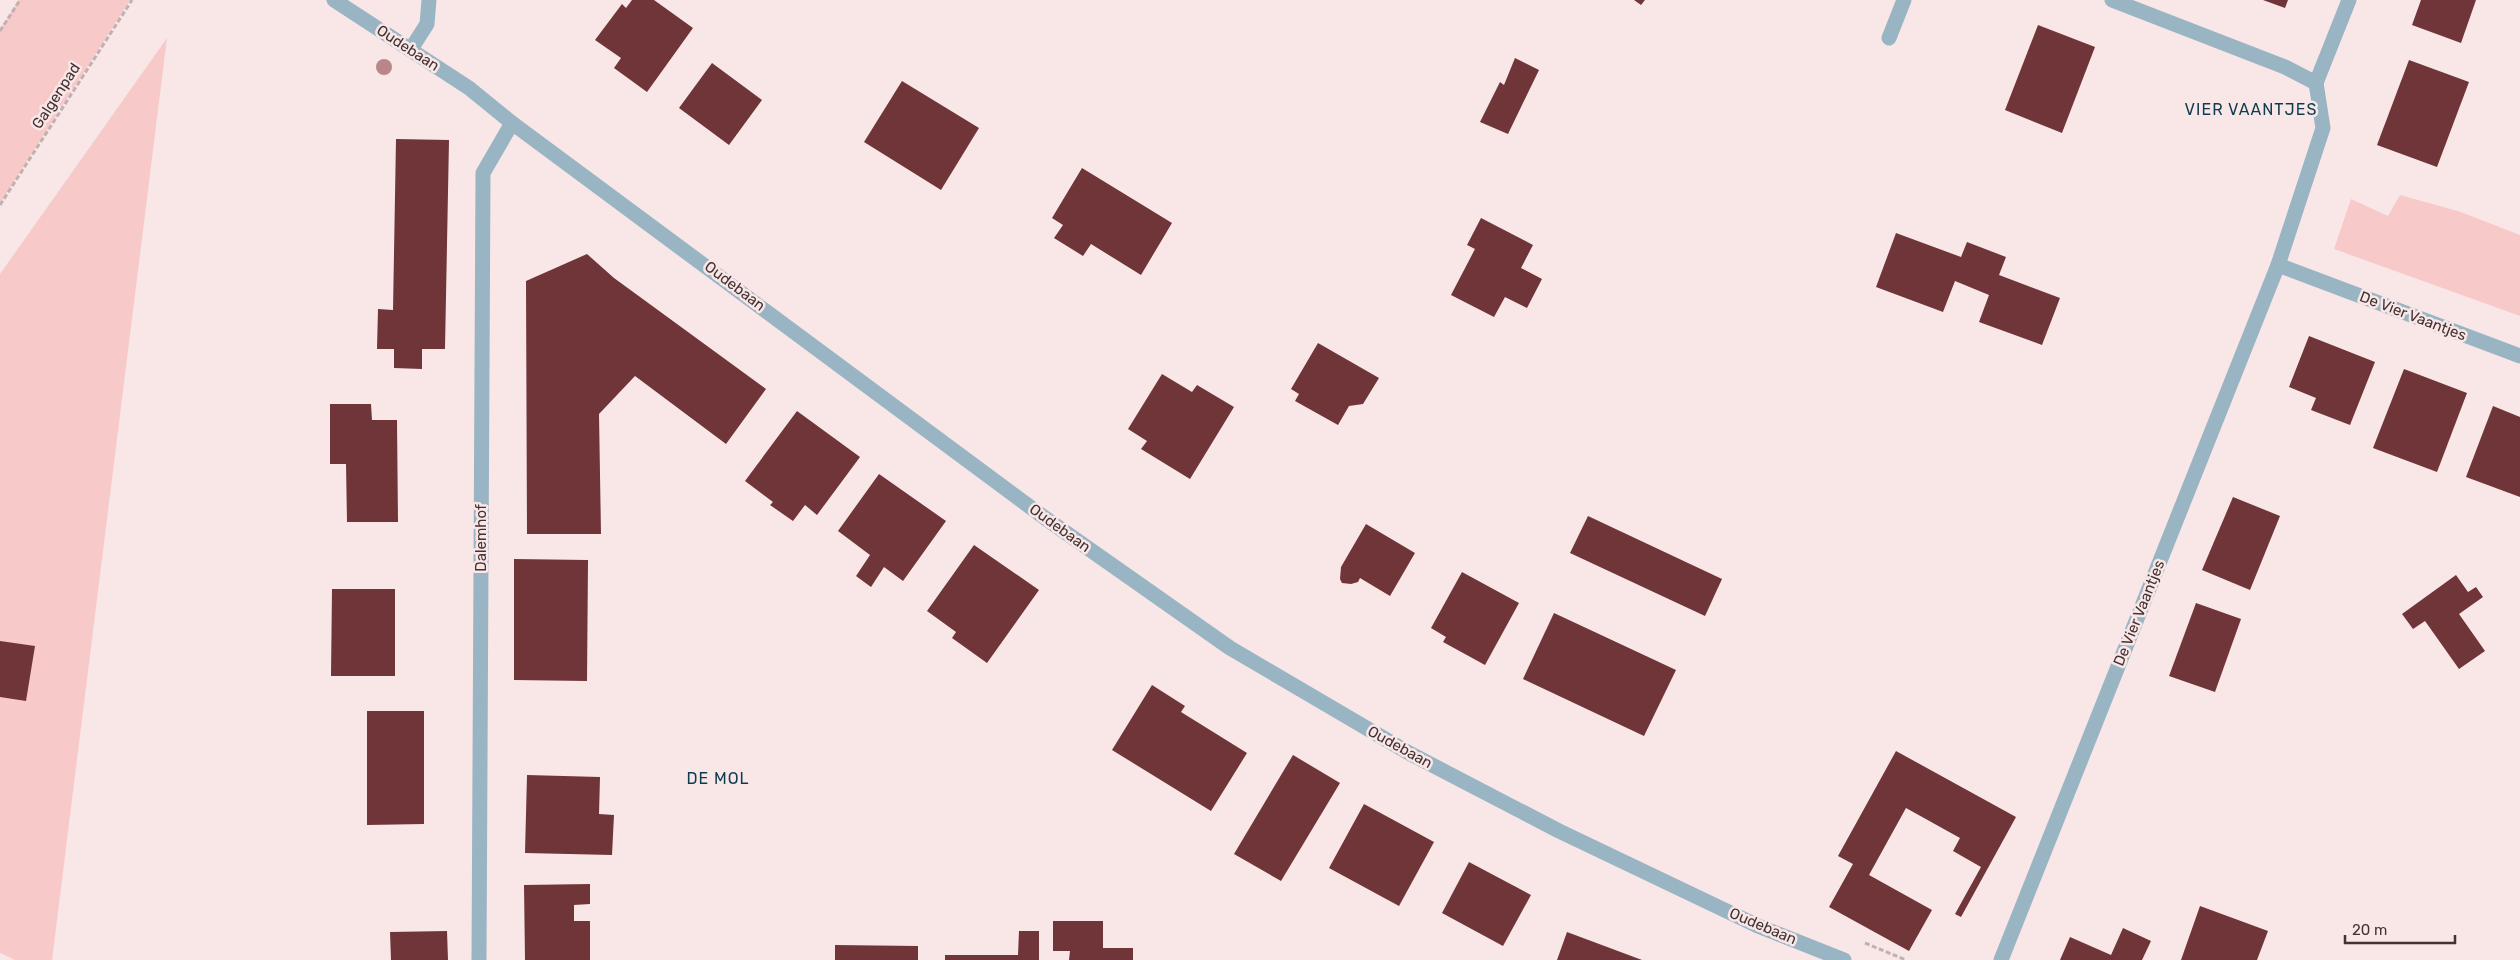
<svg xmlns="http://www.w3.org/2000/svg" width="2520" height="960" font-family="Rubik,sans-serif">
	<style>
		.green { fill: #f8c9c9 }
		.building { fill: #6f3538 }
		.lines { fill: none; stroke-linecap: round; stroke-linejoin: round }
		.path { stroke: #c2b1b1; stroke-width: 3; stroke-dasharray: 5 2.5; stroke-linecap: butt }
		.street { stroke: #99b5c4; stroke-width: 15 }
		.tree { fill: #bb8689 }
		.labels { text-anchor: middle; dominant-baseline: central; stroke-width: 5; stroke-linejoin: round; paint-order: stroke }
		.street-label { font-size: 15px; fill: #433232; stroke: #f9e7e7 }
		.neighbourhood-label { font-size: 16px; letter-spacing: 1px; fill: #0d3b50; stroke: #f9e7e7 }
	</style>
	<rect width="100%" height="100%" fill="#f9e7e7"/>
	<g class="green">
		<path d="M19 0H130L0 203V30Z"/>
		<path d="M167 38 52 960H15L0 953V274Z"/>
		<path d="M2400 195 2461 212 2520 235V316L2334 249 2351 199 2388 216Z"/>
	</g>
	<g class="building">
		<path d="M632 0H654L693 28 647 92 614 68 621 58 595 40 622 4 626 8Z"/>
		<path d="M1634 0H1645L1641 5Z"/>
		<path d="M2263 0H2288L2285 8Z"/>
		<path d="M2421 0H2476L2461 43 2412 25Z"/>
		<path d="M2038 25 2095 47 2062 133 2005 110Z"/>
		<path d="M1515 58 1539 70 1508 134 1480 122 1500 82 1504 85Z"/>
		<path d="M2409 60 2469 82 2437 167 2377 145Z"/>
		<path d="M712 63 762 100 729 145 679 108Z"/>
		<path d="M902 81 979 128 941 190 864 142Z"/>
		<path d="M396 139 449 140 445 349H422V369L394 368V349H377L378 309 393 310Z"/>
		<path d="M1082 168 1172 223 1141 275 1091 244 1083 256 1054 238 1063 225 1052 218Z"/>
		<path d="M1481 218 1533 245 1521 268 1542 279 1527 308 1505 297 1494 317 1451 295 1475 249 1467 245Z"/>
		<path d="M1896 233 1961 257 1967 242 2006 257 1999 275 2060 298 2042 345 1979 322 1989 295 1955 281 1943 312 1876 287Z"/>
		<path d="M587 254 614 278 766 389 726 444 635 376 599 414 601 534H527L526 281Z"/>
		<path d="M2309 336 2375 362 2350 425 2311 410 2316 398 2289 387Z"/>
		<path d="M1318 343 1379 378 1363 404 1349 406 1338 425 1295 401 1299 394 1291 389Z"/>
		<path d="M2404 369 2467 393 2437 472 2373 448Z"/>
		<path d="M1162 374 1192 392 1197 385 1234 407 1190 479 1141 449 1147 441 1128 429Z"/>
		<path d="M330 404H371L372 420H397L398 522H347L346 464H330Z"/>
		<path d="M2493 406 2520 417V497L2466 477Z"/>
		<path d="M797 411 860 457 817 515 805 505 793 521 770 505 773 502 745 481Z"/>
		<path d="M879 474 946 521 903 581 884 567 871 587 856 576 870 555 838 531Z"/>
		<path d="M2233 497 2280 516 2250 590 2202 570Z"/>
		<path d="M1588 516 1722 579 1705 616 1570 553Z"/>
		<path d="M1366 524 1415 553 1390 596 1360 578 1358 582 1351 584 1342 583 1340 579 1341 567Z"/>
		<path d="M974 545 1039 590 987 663 952 638 956 632 927 611Z"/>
		<path d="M514 559 588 560 587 681 514 680Z"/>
		<path d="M1462 572 1519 603 1485 665 1443 642 1446 637 1431 628Z"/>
		<path d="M2456 575 2468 592 2476 587 2483 597 2459 614 2485 651 2459 669 2425 621 2413 629 2402 614Z"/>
		<path d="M332 589H395V676H331Z"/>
		<path d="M2196 603 2241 619 2215 692 2169 676Z"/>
		<path d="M1554 613 1676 670 1644 736 1523 679Z"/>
		<path d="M0 641 35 646 26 701 0 697Z"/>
		<path d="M1152 685 1185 706 1181 712 1247 753 1211 811 1112 750Z"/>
		<path d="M367 711H424V824L367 825Z"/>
		<path d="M1896 751 2016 817 1961 917 1955 914 1981 867 1953 851 1960 838 1906 808 1869 875 1932 910 1909 951 1829 907 1853 864 1838 856Z"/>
		<path d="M1293 755 1340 783 1281 881 1234 854Z"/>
		<path d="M527 775 600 777 599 814 614 815 612 855 525 853Z"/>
		<path d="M1364 804 1434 842 1399 906 1329 868Z"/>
		<path d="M1469 862 1531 895 1503 946 1442 913Z"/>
		<path d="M590 884V904L574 905V921H590V960H525L524 885Z"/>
		<path d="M2200 906 2268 931 2257 960H2181Z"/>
		<path d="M1053 921H1103V948H1133V960H1069L1070 951H1053Z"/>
		<path d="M2123 928 2151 941 2142 960H2060L2070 937 2111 955Z"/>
		<path d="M447 931 448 960H391L390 932Z"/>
		<path d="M1019 931H1039V960H945V955H1018Z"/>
		<path d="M1567 932 1642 960H1557Z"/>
		<path d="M835 945 918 946V960H835Z"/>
	</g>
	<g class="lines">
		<g class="path">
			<path d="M0 31 20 0"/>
			<path d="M0 205 132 0"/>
			<path d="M1865 943 1906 960"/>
		</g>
		<g class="street">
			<path d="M334 0 469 88 512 123 1045 518 1230 648 1409 753 1559 831 1758 926 1844 960"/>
			<path d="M2112 0 2285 67 2316 83 2349 0"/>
			<path d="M1889 38 1904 0"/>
			<path d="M411 49 427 24 429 0"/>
			<path d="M2278 265 2520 356"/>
			<path d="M479 960 483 173 512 123"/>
			<path d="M2001 960 2278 265 2323 128 2316 83"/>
		</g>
	</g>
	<circle class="tree" cx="384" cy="67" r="8"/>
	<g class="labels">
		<g class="street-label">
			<text transform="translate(408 48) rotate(33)">Oudebaan</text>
			<text transform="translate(56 96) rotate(-57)">Galgenpad</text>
			<text transform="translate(735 286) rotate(37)">Oudebaan</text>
			<text transform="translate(2413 316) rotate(21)">De Vier Vaantjes</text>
			<text transform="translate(1060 528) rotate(36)">Oudebaan</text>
			<text transform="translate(481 538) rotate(-90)">Dalemhof</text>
			<text transform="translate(2139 613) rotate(-68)">De Vier Vaantjes</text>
			<text transform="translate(1400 747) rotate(29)">Oudebaan</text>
			<text transform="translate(1763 926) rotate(23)">Oudebaan</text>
		</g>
		<g class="neighbourhood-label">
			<text x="2251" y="109">VIER VAANTJES</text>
			<text x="718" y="778">DE MOL</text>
		</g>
	</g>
	<path d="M2345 935v8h110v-8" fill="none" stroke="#433232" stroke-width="2.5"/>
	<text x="2352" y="935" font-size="15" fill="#433232" stroke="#f9e7e7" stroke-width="4" paint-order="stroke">20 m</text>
</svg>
